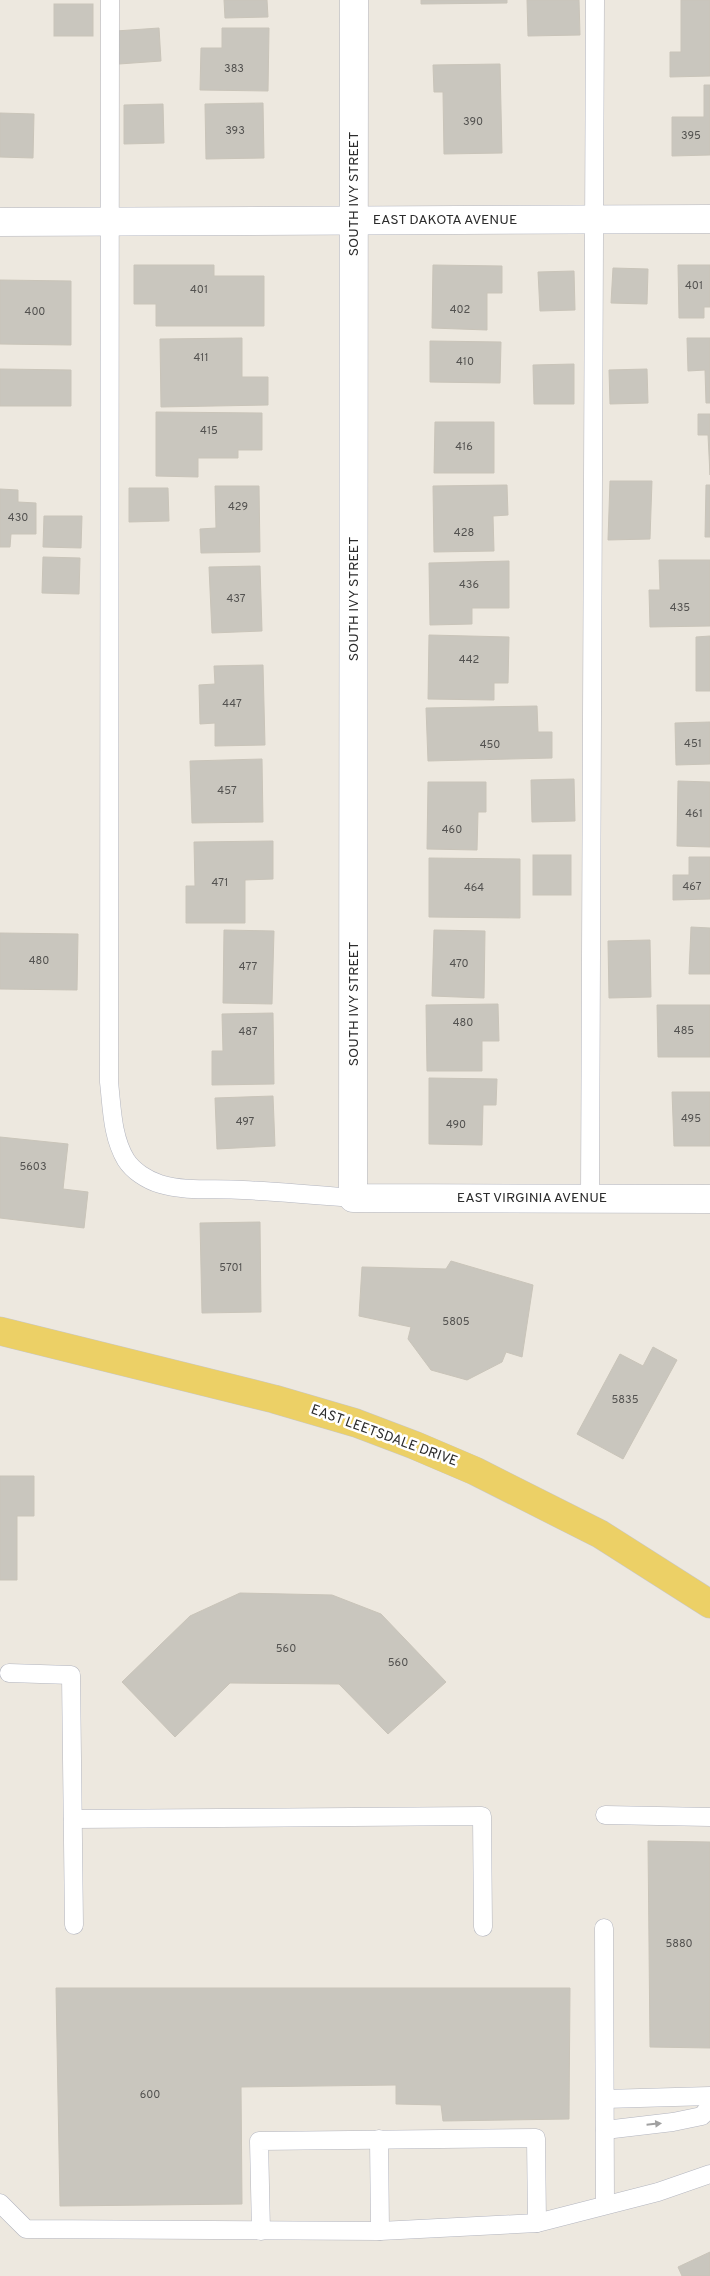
<svg xmlns="http://www.w3.org/2000/svg" width="710" height="2276" font-family="Overpass,sans-serif">
	<style>
		.building { fill: #c9c6be; stroke: #c9c4b9 }
		.lines { fill: none; stroke-linecap: round; stroke-linejoin: round }
		.lane-casing { stroke: #b3b5bf; stroke-width: 19 }
		.street-casing { stroke: #b3b5bf; stroke-width: 29 }
		.primary-casing { stroke: #c8c8c8; stroke-width: 29 }
		.lane { stroke: #fff; stroke-width: 18 }
		.street { stroke: #fff; stroke-width: 28 }
		.primary { stroke: #ecd066; stroke-width: 28 }
		.oneway { fill: #a0a0a0 }
		.labels { text-anchor: middle; dominant-baseline: central; stroke-width: 5; stroke-linejoin: round; paint-order: stroke }
		.number-label { font-size: 11px; fill: #535250 }
		.street-label { font-size: 14px; fill: #2c2c2c; stroke: #fff }
	</style>
	<rect width="100%" height="100%" fill="#ede8df"/>
	<g class="building">
		<path d="M224 0H267L268 17 225 18Z"/>
		<path d="M421 0H507V3L421 4Z"/>
		<path d="M527 0H579L580 35 528 36Z"/>
		<path d="M681 0H710V76L670 77V52H681Z"/>
		<rect x="54" y="4" width="39" height="32"/>
		<path d="M159 28 161 61 119 64 116 31Z"/>
		<path d="M222 28H269L268 91 200 90 201 48H222Z"/>
		<path d="M500 64 502 153 444 154 443 92H434L433 65Z"/>
		<path d="M704 85H710V155L672 156V117H704Z"/>
		<path d="M263 103 264 158 206 159 205 104Z"/>
		<path d="M163 104 164 143 124 144V105Z"/>
		<path d="M0 113 34 114 33 158 0 157Z"/>
		<path d="M134 265H214V276H264V326H156V304H134Z"/>
		<path d="M433 265 502 266V293H487V330L432 328Z"/>
		<path d="M678 265H710V307H704V318H679Z"/>
		<path d="M613 268 648 269 647 304 611 303Z"/>
		<path d="M574 271 575 310 540 311 538 272Z"/>
		<path d="M0 280 71 281V345L0 344Z"/>
		<path d="M242 338V377H268V405L161 407 160 339Z"/>
		<path d="M687 338H710V403H706L705 370 688 371Z"/>
		<path d="M430 341 501 342 500 383 430 382Z"/>
		<path d="M574 364V404H534L533 365Z"/>
		<path d="M0 369 71 370V406H0Z"/>
		<path d="M647 369 648 403 610 404 609 370Z"/>
		<path d="M156 412 262 413V450H238V458H198V477L156 476Z"/>
		<path d="M698 414H710V475L708 435H698Z"/>
		<path d="M435 422H494V473H434Z"/>
		<path d="M610 481H652L650 539 608 540Z"/>
		<path d="M507 485 508 515 493 516 494 551 434 552 433 486Z"/>
		<path d="M706 485H710V537H705Z"/>
		<path d="M215 486H259L260 552 201 553 200 529 216 528Z"/>
		<path d="M129 488H168L169 521 129 522Z"/>
		<path d="M0 489 18 490V502L36 503V534H11L10 547H0Z"/>
		<path d="M44 516H82L81 548 43 547Z"/>
		<path d="M43 557 80 558 79 594 42 593Z"/>
		<path d="M659 560H710V626L650 627 649 590H660Z"/>
		<path d="M509 561V608H472V624L430 625 429 563Z"/>
		<path d="M260 566 262 631 212 633 209 567Z"/>
		<path d="M429 635 509 637 508 683H494V700L428 699Z"/>
		<path d="M710 636V691H696V637Z"/>
		<path d="M263 665 265 745 215 746V723L200 724 199 685 215 684 214 666Z"/>
		<path d="M537 706 538 732H552V758L428 761 426 708Z"/>
		<path d="M710 722V764L676 765 675 723Z"/>
		<path d="M262 759 263 822 192 823 190 761Z"/>
		<path d="M574 779 575 821 532 822 531 780Z"/>
		<path d="M678 781 710 782V847L677 846Z"/>
		<path d="M428 782H486V812H478L477 850 427 849Z"/>
		<path d="M273 841V879L245 880V923H186V886H195L194 842Z"/>
		<rect x="533" y="855" width="38" height="40"/>
		<path d="M689 857H710V899L673 900V875H689Z"/>
		<path d="M429 858 520 859V918L429 917Z"/>
		<path d="M691 927 710 928V974H689Z"/>
		<path d="M224 930 274 931 272 1004 223 1003Z"/>
		<path d="M434 930 485 931 484 998 432 996Z"/>
		<path d="M0 933 78 934 77 990 0 989Z"/>
		<path d="M650 940 651 997 609 998 608 941Z"/>
		<path d="M498 1004 499 1041H482V1071H427L426 1005Z"/>
		<path d="M657 1005H710V1057H658Z"/>
		<path d="M273 1013 274 1084 212 1085V1051H223L222 1014Z"/>
		<path d="M429 1078 497 1079 496 1105H483L482 1145 429 1144Z"/>
		<path d="M672 1092H710V1146H674Z"/>
		<path d="M273 1096 275 1146 217 1149 215 1098Z"/>
		<path d="M0 1137 68 1144 63 1189 88 1192 84 1228 0 1218Z"/>
		<path d="M260 1222 261 1312 202 1313 200 1223Z"/>
		<path d="M451 1261 533 1285 522 1357 506 1352 502 1362 467 1380 431 1370 408 1339 411 1327 359 1316 362 1267 446 1269Z"/>
		<path d="M653 1347 677 1360 623 1459 577 1434 620 1354 643 1366Z"/>
		<path d="M0 1476H34V1516H17V1580H0Z"/>
		<path d="M240 1593 332 1595 381 1614 446 1682 388 1734 339 1684 230 1683 175 1737 122 1682 190 1616Z"/>
		<path d="M648 1841 710 1842V2048L650 2047Z"/>
		<path d="M56 1988H570L569 2119 443 2121 441 2105 396 2104V2085L241 2087 242 2204 60 2206Z"/>
		<path d="M710 2252V2276H682L678 2267Z"/>
	</g>
	<g class="lines">
		<defs>
			<g id="lane">
				<path d="M110 0 109 1082C112 1108 112 1137 126 1160 133 1171 147 1180 160 1184 187 1192 215 1188 243 1190 280 1192 317 1195 353 1198"/>
				<path d="M590 1198 595 0"/>
				<path d="M9 1673 71 1675 74 1925"/>
				<path d="M605 1815 710 1817"/>
				<path d="M73 1819 482 1816 483 1927"/>
				<path d="M604 1928 605 2205"/>
				<path d="M605 2099 710 2096"/>
				<path d="M605 2130 673 2122 702 2116 710 2106"/>
				<path d="M379 2139 380 2231"/>
				<path d="M0 2203 26 2229 380 2231 537 2223 658 2192 710 2174"/>
				<path d="M261 2231 259 2141 536 2138 537 2223"/>
			</g>
			<g id="street">
				<path d="M354 0 353 1198 710 1199"/>
				<path d="M0 222 710 219"/>
			</g>
			<path id="primary" d="M0 1331 274 1399 356 1423 414 1445 475 1471 600 1534 710 1604"/>
		</defs>
		<use href="#lane" class="lane-casing"/>
		<use href="#street" class="street-casing"/>
		<use href="#primary" class="primary-casing"/>
		<use href="#lane" class="lane"/>
		<use href="#street" class="street"/>
		<use href="#primary" class="primary"/>
	</g>
	<defs><path id="oneway-solid" d="M-6-.8H1V-3.2L6.5 0L1 3.2V.8H-6Z" transform="scale(1.25)"/></defs>
	<use class="oneway" href="#oneway-solid" transform="translate(654 2124) rotate(-6)"/>
	<g class="labels">
		<g class="number-label">
			<text x="234" y="69">383</text>
			<text x="473" y="122">390</text>
			<text x="235" y="131">393</text>
			<text x="691" y="136">395</text>
			<text x="694" y="286">401</text>
			<text x="199" y="290">401</text>
			<text x="460" y="310">402</text>
			<text x="35" y="312">400</text>
			<text x="201" y="358">411</text>
			<text x="465" y="362">410</text>
			<text x="209" y="431">415</text>
			<text x="464" y="447">416</text>
			<text x="238" y="507">429</text>
			<text x="18" y="518">430</text>
			<text x="464" y="533">428</text>
			<text x="469" y="585">436</text>
			<text x="236" y="599">437</text>
			<text x="680" y="608">435</text>
			<text x="469" y="660">442</text>
			<text x="232" y="704">447</text>
			<text x="693" y="744">451</text>
			<text x="490" y="745">450</text>
			<text x="227" y="791">457</text>
			<text x="694" y="814">461</text>
			<text x="452" y="830">460</text>
			<text x="220" y="883">471</text>
			<text x="692" y="887">467</text>
			<text x="474" y="888">464</text>
			<text x="39" y="961">480</text>
			<text x="459" y="964">470</text>
			<text x="248" y="967">477</text>
			<text x="463" y="1023">480</text>
			<text x="684" y="1031">485</text>
			<text x="248" y="1032">487</text>
			<text x="691" y="1119">495</text>
			<text x="245" y="1122">497</text>
			<text x="456" y="1125">490</text>
			<text x="33" y="1167">5603</text>
			<text x="231" y="1268">5701</text>
			<text x="456" y="1322">5805</text>
			<text x="625" y="1400">5835</text>
			<text x="286" y="1649">560</text>
			<text x="398" y="1663">560</text>
			<text x="679" y="1944">5880</text>
			<text x="150" y="2095">600</text>
		</g>
		<g class="street-label">
			<text transform="translate(354 194) rotate(-90)">SOUTH IVY STREET</text>
			<text x="445" y="220">EAST DAKOTA AVENUE</text>
			<text transform="translate(354 599) rotate(-90)">SOUTH IVY STREET</text>
			<text transform="translate(354 1004) rotate(-90)">SOUTH IVY STREET</text>
			<text x="532" y="1198">EAST VIRGINIA AVENUE</text>
			<text transform="translate(384 1436) rotate(20)">EAST LEETSDALE DRIVE</text>
		</g>
	</g>
</svg>
